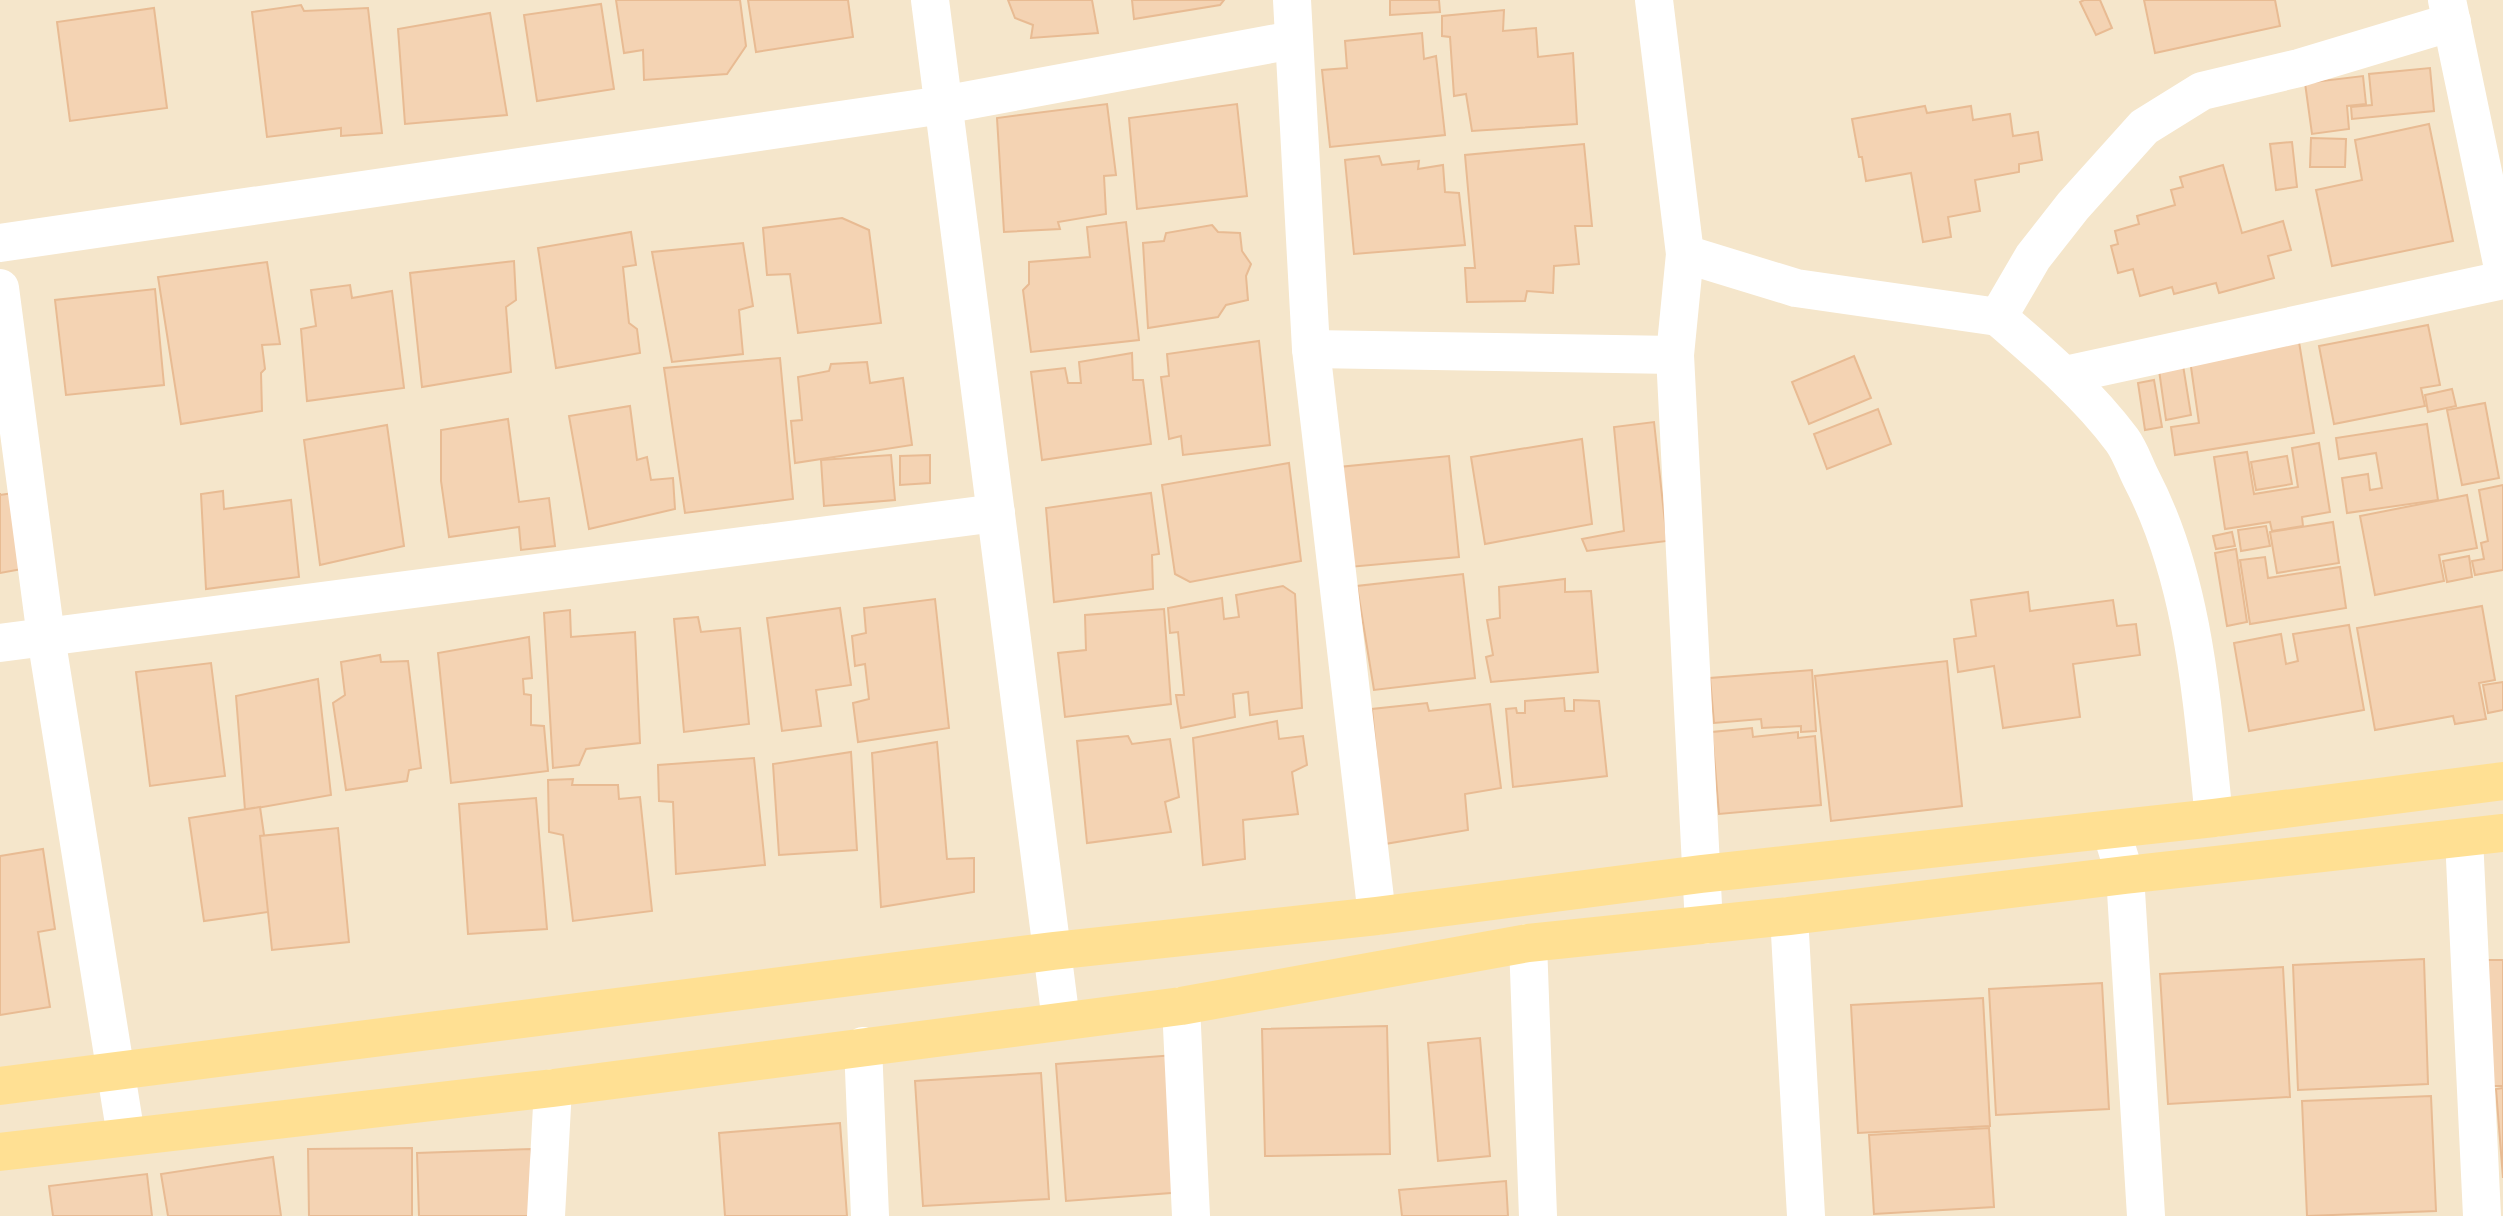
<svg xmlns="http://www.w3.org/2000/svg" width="2503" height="1216" font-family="'DM Sans',sans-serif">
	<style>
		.residential { fill: #f5e6cb }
		.building { fill: #f4d3b3; stroke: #e8bb93; stroke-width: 2 }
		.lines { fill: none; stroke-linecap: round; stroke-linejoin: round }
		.minor { stroke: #fff; stroke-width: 38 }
		.major { stroke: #ffe093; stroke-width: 38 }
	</style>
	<rect width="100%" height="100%" fill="#fdf4dd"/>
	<rect class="residential" x="0" y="0" width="2503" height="1216"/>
	<g class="building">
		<path d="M616 0H740L746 46 727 74 644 80 643 50 624 53Z"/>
		<path d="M748 0H848L853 37 756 52Z"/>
		<path d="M1008 0H1092L1098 33 1031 38 1033 25 1015 18Z"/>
		<path d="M1132 0H1224L1220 5 1134 19Z"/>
		<path d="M1390 0H1439L1440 12 1390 15Z"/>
		<path d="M2084 0H2100L2112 28 2096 35 2080 2Z"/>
		<path d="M2144 0H2275L2280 26 2155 53Z"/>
		<path d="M601 4 614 89 537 101 524 15Z"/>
		<path d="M301 5 304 11 368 8 382 133 341 136V128L267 137 252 12Z"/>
		<path d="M154 8 167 108 70 121 57 22Z"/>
		<path d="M1504 10 1503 31 1536 28 1538 57 1573 53 1577 124 1472 131 1466 94 1454 96 1450 37 1442 36V16Z"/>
		<path d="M490 13 507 115 405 124 398 29Z"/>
		<path d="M1422 33 1424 59 1436 56 1445 135 1330 147 1322 70 1347 68 1345 41Z"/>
		<path d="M2430 68 2434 111 2352 119 2351 107 2372 105 2369 74Z"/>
		<path d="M2363 76 2366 104 2347 106 2349 129 2312 134 2305 83Z"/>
		<path d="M1107 104 1116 175 1104 176 1106 214 1058 222 1060 229 1004 232 997 118Z"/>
		<path d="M1237 104 1247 196 1137 209 1129 118Z"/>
		<path d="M1925 106 1927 113 1971 106 1973 120 2010 114 2013 136 2038 132 2042 160 2019 164V172L1975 180 1980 211 1948 217 1951 237 1923 242 1911 173 1866 181 1862 157H1859L1852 119Z"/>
		<path d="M2429 124 2453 241 2332 266 2316 190 2362 180 2355 140Z"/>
		<path d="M2311 138 2346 139 2345 167H2310Z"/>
		<path d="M2292 142 2297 187 2276 190 2270 144Z"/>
		<path d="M1584 144 1592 226H1575L1579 264 1554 266 1553 293 1527 291 1525 301 1467 302 1465 268H1475L1465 155Z"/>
		<path d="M1379 156 1382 165 1419 161 1418 169 1443 165 1445 192 1459 193 1465 245 1354 254 1345 160Z"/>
		<path d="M2223 165 2242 233 2283 221 2291 250 2268 256 2274 278 2219 293 2216 283 2174 294 2172 287 2140 296 2133 269 2118 273 2111 246 2118 244 2115 231 2139 224 2137 216 2175 205 2171 190 2183 187 2180 177Z"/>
		<path d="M842 218 869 230 881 323 798 333 790 274 767 275 763 228Z"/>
		<path d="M1126 222 1139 340 1031 352 1023 290 1029 284V262L1090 257 1087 227Z"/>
		<path d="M1212 225 1218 232 1240 233 1242 251 1251 264 1246 276 1248 300 1226 305 1218 317 1148 328 1143 243 1164 241 1166 233Z"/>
		<path d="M631 232 636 265 623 267 629 323 637 329 640 353 556 368 538 248Z"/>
		<path d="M743 243 753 306 739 310 743 354 672 362 652 252Z"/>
		<path d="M514 261 516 300 506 307 511 372 422 387 410 273Z"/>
		<path d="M267 262 280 344 262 345 265 369 261 373 262 411 181 424 158 277Z"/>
		<path d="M350 285 352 298 392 291 404 388 307 401 301 329 316 326 311 290Z"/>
		<path d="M155 289 164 385 66 395 55 300Z"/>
		<path d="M2428 325 2440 385 2421 388 2425 406 2334 424 2319 346Z"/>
		<path d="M1259 341 1270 445 1183 455 1181 436 1169 439 1161 377 1169 376 1167 354Z"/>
		<path d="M2299 342 2314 433 2175 455 2171 427 2199 423 2190 360Z"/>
		<path d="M1132 353 1133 380H1143L1151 444 1042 460 1031 372 1065 368 1068 383H1081L1079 362Z"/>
		<path d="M1854 356 1871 398 1809 424 1792 382Z"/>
		<path d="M780 358 793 499 685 513 664 368Z"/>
		<path d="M2182 359 2191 415 2166 420 2158 363Z"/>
		<path d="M867 362 870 383 903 378 912 445 795 463 791 421 802 420 798 377 829 371 831 364Z"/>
		<path d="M2154 380 2162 427 2145 430 2138 383Z"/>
		<path d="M2452 389 2456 406 2428 412 2425 395Z"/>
		<path d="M2485 403 2499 478 2462 485 2447 410Z"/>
		<path d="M630 406 637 460 647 457 651 480 673 478 675 509 589 529 569 416Z"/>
		<path d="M1878 409 1891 444 1827 469 1814 434Z"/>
		<path d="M508 419 519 502 549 498 555 546 521 550 519 527 449 537 441 481V430Z"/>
		<path d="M1654 422 1667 541 1587 551 1582 539 1624 531 1614 427Z"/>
		<path d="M2427 424 2438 500 2347 513 2342 478 2368 474 2370 490 2382 488 2376 453 2339 459 2336 438Z"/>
		<path d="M387 425 404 546 320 565 304 440Z"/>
		<path d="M1582 439 1592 524 1485 544 1471 457Z"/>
		<path d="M2319 443 2330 512 2302 517 2303 526 2272 531 2270 522 2225 529 2214 457 2247 452 2254 494 2298 487 2292 448Z"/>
		<path d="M891 455 895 500 824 506 821 460Z"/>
		<path d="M930 455V483L900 485V456Z"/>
		<path d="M1449 456 1459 557 1349 567 1339 467Z"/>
		<path d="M2287 456 2292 484 2256 490 2251 462Z"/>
		<path d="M1289 463 1301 561 1190 582 1175 574 1162 485Z"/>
		<path d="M2503 485V570L2475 575 2472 561 2484 559 2481 543 2488 541 2479 490Z"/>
		<path d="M223 491 224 509 291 500 299 577 206 589 201 494Z"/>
		<path d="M20 492 33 567 0 573V493V495Z"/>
		<path d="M1151 493 1159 554 1152 555 1153 589 1054 602 1046 508Z"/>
		<path d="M2467 495 2477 548 2439 555 2444 581 2375 595 2360 516Z"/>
		<path d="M2333 522 2339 563 2277 573 2270 532Z"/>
		<path d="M2266 526 2270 546 2241 551 2238 530Z"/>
		<path d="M2232 532 2235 546 2216 549 2213 536Z"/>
		<path d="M2236 549 2247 622 2227 626 2215 553Z"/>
		<path d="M2469 556 2472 577 2447 582 2443 561Z"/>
		<path d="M2265 557 2268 578 2340 567 2346 608 2250 624 2240 560Z"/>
		<path d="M1463 574 1475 678 1374 690 1357 586Z"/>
		<path d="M1565 579V592L1591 591 1598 672 1491 682 1486 657 1493 655 1487 620 1500 618 1499 587Z"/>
		<path d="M1283 586 1295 594 1302 708 1250 715 1248 692 1233 694 1235 717 1181 728 1176 695H1184L1178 632 1170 633 1168 608 1222 598 1224 619 1239 617 1236 595Z"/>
		<path d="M2028 592 2030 611 2113 600 2117 626 2136 624 2140 655 2073 664 2080 717 2003 728 1994 666 1958 672 1954 639 1976 636 1971 600Z"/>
		<path d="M935 599 949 728 858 742 853 703 869 699 865 664 855 666 852 636 866 633 864 608Z"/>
		<path d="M2482 606 2495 680 2479 683 2486 719 2455 724 2453 716 2375 730 2357 628Z"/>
		<path d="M840 608 851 685 816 690 821 726 782 731 767 618Z"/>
		<path d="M1164 609 1171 704 1065 717 1058 653 1086 650 1085 615Z"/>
		<path d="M570 610 571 637 635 632 640 743 586 749 579 765 553 768 544 613Z"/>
		<path d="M698 617 701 632 740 628 749 724 684 732 674 619Z"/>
		<path d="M2349 625 2364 710 2249 731 2234 643 2281 634 2286 664 2298 661 2293 634Z"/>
		<path d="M529 637 532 678 523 679 524 694 531 695V725L544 726 548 771 451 783 438 653Z"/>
		<path d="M380 655 381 662 408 661 421 768 409 770 407 781 346 790 333 703 345 695 341 662Z"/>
		<path d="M1947 661 1962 806 1831 821 1815 676Z"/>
		<path d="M211 663 225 776 150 786 136 672Z"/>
		<path d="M1812 670 1816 731 1801 732V726L1762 728 1761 719 1714 723 1710 678Z"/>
		<path d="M318 679 331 795 245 810 236 696Z"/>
		<path d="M2503 682V710L2488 713 2483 685Z"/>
		<path d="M1564 698 1565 711H1574V700L1599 701 1607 776 1513 787 1506 709 1516 708 1517 713H1525V701Z"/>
		<path d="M1427 703 1429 711 1490 704 1501 788 1465 794 1468 830 1385 844 1372 709Z"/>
		<path d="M1277 721 1279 739 1303 736 1307 765 1292 772 1298 814 1243 820 1245 859 1203 865 1193 738Z"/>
		<path d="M1752 728 1753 737 1798 732V738L1815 736 1821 805 1719 814 1712 732Z"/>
		<path d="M1128 736 1132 744 1170 739 1179 797 1165 802 1171 832 1087 843 1077 741Z"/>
		<path d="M937 742 947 859 974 858V892L881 907 872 753Z"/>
		<path d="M851 752 857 850 779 855 773 764Z"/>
		<path d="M754 758 765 865 676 874 673 802 659 801 658 765Z"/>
		<path d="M573 779 572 785H618L619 799 640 797 652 911 573 921 563 835 549 832 548 780Z"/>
		<path d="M536 798 547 929 468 934 459 804Z"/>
		<path d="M260 807 275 911 204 921 189 818Z"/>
		<path d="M338 828 349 942 272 950 260 836Z"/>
		<path d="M43 849 55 929 38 932 50 1007 0 1015V856Z"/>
		<path d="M2424 959 2428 1084 2298 1090 2293 965Z"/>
		<path d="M2486 960H2503V1086H2493Z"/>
		<path d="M2283 967 2290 1097 2168 1104 2160 974Z"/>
		<path d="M2102 983 2109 1109 1996 1115 1989 989Z"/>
		<path d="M1983 998 1990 1126 1858 1133 1851 1005Z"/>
		<path d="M1387 1026 1390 1154 1265 1156 1262 1029Z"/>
		<path d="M1480 1038 1490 1156 1438 1161 1428 1043Z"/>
		<path d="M1175 1055 1184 1192 1066 1201 1056 1064Z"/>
		<path d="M1041 1073 1049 1199 923 1206 915 1081Z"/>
		<path d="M2503 1088V1178L2496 1089Z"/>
		<path d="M2431 1096 2436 1211 2307 1216 2302 1101Z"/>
		<path d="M840 1123 847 1216H725L719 1133Z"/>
		<path d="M1989 1128 1994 1207 1874 1214 1869 1135Z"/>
		<path d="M412 1148V1216H309L308 1149Z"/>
		<path d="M531 1149 533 1216H419L417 1153Z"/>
		<path d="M273 1157 281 1216H168L161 1174Z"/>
		<path d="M147 1174 152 1216H53L49 1186Z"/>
		<path d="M1506 1181 1508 1216H1402L1399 1190Z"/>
	</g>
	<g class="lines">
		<g class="minor">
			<path d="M930 0 1061 1021"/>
			<path d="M1292 0 1311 349 1377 916"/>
			<path d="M1654 0 1685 254 1675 355 1704 925"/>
			<path d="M2447 0 2503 268"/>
			<path d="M0 243 943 105 1293 40"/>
			<path d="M1685 254 1796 288 1998 317"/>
			<path d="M0 288 46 637 126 1136"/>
			<path d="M1311 349 1675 355"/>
			<path d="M2065 375 2503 280"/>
			<path d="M0 643 996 513"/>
			<path d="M2214 818C2202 703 2195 581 2141 478 2135 466 2130 451 2122 440 2087 393 2042 355 1998 317L2033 257 2073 206 2144 127 2202 91 2299 68 2452 22"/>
			<path d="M2111 830 2125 875 2146 1216"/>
			<path d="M2464 838 2482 1216"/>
			<path d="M1789 916 1806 1216"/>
			<path d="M1528 943 1538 1216"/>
			<path d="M1181 1006 1191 1216"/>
			<path d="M863 1046 870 1216"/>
			<path d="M546 1216 553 1088"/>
		</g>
		<g class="major">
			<path d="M0 1086 1053 951 1377 916 1701 874 2214 818 2503 781"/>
			<path d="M0 1152 553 1088 1181 1006 1528 943 1789 916 2125 875 2503 833"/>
		</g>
	</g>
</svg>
